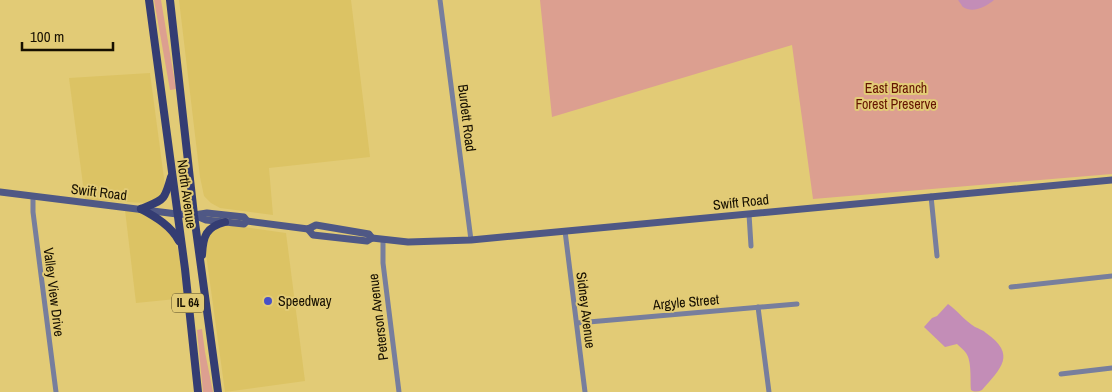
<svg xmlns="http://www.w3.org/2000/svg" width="1112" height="392" font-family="'Archivo Narrow',sans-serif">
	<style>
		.built { fill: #dcc364 }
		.green { fill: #dc9f90 }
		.water { fill: #c38db7 }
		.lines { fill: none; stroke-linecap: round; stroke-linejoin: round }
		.street { stroke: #777e9d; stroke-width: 5 }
		.secondary { stroke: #4f5885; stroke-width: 7 }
		.primary { stroke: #343d73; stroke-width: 8 }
		.poi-dot { fill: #4850c6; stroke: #e2cb76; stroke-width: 2 }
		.labels { text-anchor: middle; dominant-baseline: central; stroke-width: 4; stroke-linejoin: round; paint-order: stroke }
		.shield { fill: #e2cb76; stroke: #534723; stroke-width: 1 }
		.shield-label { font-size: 12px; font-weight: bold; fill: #160f00 }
		.park-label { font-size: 14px; fill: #641401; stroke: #e2cb76 }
		.street-label { font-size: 14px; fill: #160f00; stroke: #e2cb76 }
		.poi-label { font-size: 14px; fill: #160f00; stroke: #e2cb76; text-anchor: start }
	</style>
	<rect width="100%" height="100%" fill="#e2cb76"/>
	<g class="built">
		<path d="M179 0H351L370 157 269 168 273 215 220 208 211 203 204 196 200 177Z"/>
		<path d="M150 73 165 186 160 198 147 203 85 200 69 78Z"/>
		<path d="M125 210 144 213 169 230 177 247 182 266 186 298 136 303Z"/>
		<path d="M222 226H237L286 233 305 381 225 392 206 254 208 238 214 229Z"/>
	</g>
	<g class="green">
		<path d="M154 0H161L176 89 170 90Z"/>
		<path d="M540 0H1112V174L813 199 792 45 552 117Z"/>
		<path d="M202 329 205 352 213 392H203L197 330Z"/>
	</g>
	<g class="water">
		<path d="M958 0H994C987 6 973 14 963 7 962 6 959 1 958 0Z"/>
		<path d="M948 304C958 311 965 321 975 327 979 329 983 330 986 333 1017 355 1001 368 982 390 978 392 974 392 971 390 970 381 972 361 966 353 964 350 960 347 957 344L945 347 924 327 932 318 937 316Z"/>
	</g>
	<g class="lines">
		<g class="street">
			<path d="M440 0 471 240"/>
			<path d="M33 196V212L56 392"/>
			<path d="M931 196 937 256"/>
			<path d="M749 214 751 246"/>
			<path d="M565 231 585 392"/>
			<path d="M383 240V263L399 392"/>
			<path d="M1011 287 1112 276"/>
			<path d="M758 307 769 392"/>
			<path d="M577 323 797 304"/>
			<path d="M1061 374 1112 368"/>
		</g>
		<g class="secondary">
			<path d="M0 192 177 214 194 215 207 213 244 217 247 221"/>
			<path d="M194 215 206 220 244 224 247 221 308 229 316 225 369 234 372 238"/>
			<path d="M308 229 313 235 367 241 372 238 408 242 471 240 1112 180"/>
		</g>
		<g class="primary">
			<path d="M149 0 185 269 198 392"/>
			<path d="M170 0 194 215 218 392"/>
			<path d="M141 209C156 217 171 226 179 241"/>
			<path d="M141 209C164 199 164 202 171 177"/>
			<path d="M202 255C203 236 206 227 225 222"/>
		</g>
	</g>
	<circle class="poi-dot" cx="268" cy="301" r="5"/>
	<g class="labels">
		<rect class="shield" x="172" y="293.5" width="32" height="19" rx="4"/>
		<g class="shield-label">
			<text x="188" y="303">IL 64</text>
		</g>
		<g class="park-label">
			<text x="896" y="88">East Branch<tspan x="896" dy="16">Forest Preserve</tspan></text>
		</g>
		<g class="street-label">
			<text transform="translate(467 118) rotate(83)">Burdett Road</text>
			<text transform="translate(99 192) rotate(7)">Swift Road</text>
			<text transform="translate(187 194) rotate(82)">North Avenue</text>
			<text transform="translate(741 202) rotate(-6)">Swift Road</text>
			<text transform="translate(54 292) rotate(83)">Valley View Drive</text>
			<text transform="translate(686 302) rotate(-5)">Argyle Street</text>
			<text transform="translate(586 310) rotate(83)">Sidney Avenue</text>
			<text transform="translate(378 317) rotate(-97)">Peterson Avenue</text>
		</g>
		<g class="poi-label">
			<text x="278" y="301">Speedway</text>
		</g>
	</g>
	<path d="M22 42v8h91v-8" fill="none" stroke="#160f00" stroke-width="2.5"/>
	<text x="30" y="42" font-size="15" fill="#160f00" stroke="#e2cb76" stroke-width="4" paint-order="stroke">100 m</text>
</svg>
